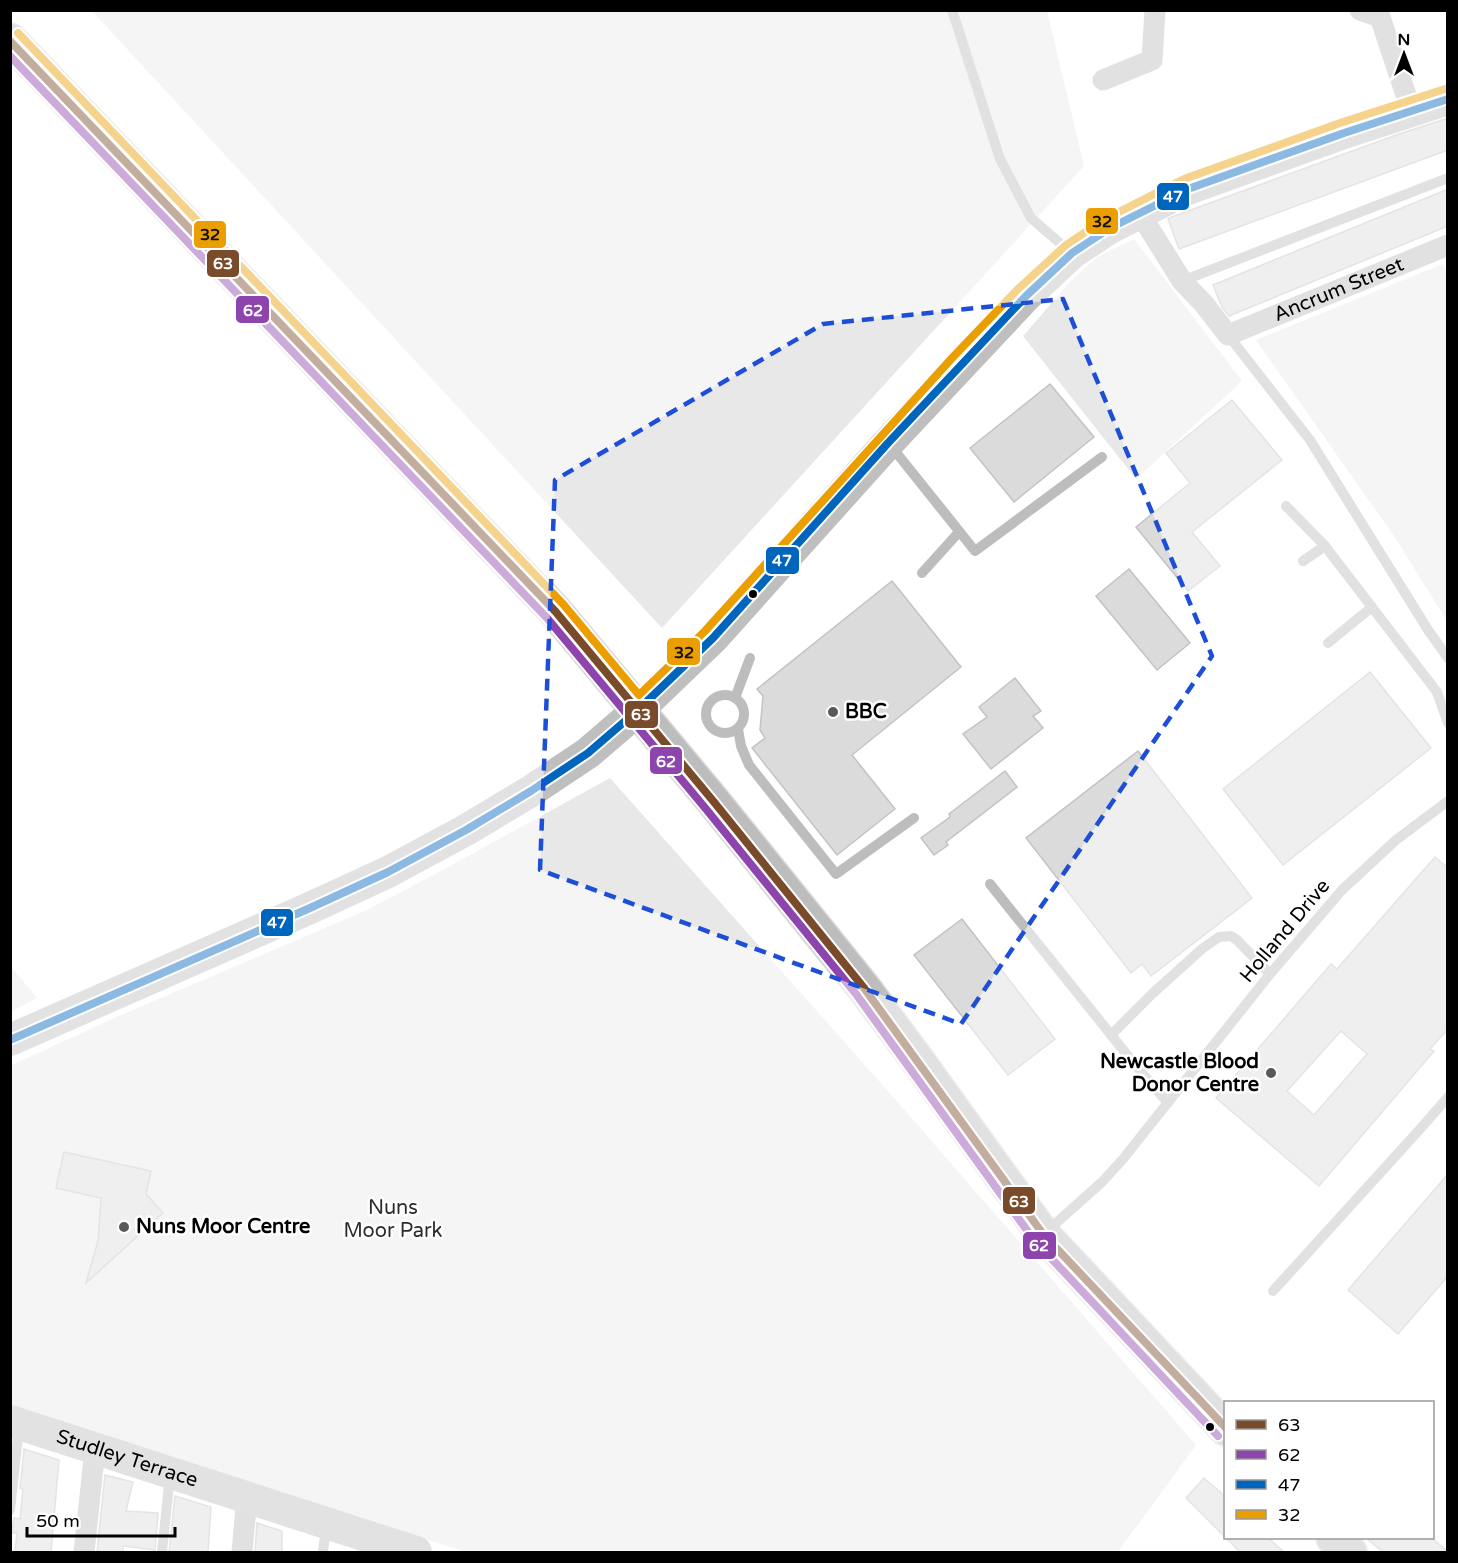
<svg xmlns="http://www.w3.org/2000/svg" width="1458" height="1563" font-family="'Varela Round',sans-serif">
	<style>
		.green { fill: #e8e8e8 }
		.building { fill: #dbdbdb; stroke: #c3c3c3; stroke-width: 1.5; fill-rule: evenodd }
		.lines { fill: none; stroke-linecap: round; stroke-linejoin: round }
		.primary-casing { stroke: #dbdbdb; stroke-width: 36 }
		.lane { stroke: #bdbdbd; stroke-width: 10 }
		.street { stroke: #bdbdbd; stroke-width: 21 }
		.secondary { stroke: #bfbfbf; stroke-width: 32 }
		.primary { stroke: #bdbdbd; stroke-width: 33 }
		.bus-1-casing { stroke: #fff; stroke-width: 12 }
		.bus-2-casing { stroke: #fff; stroke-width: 12 }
		.bus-3-casing { stroke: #fff; stroke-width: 12 }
		.bus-4-casing { stroke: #fff; stroke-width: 12 }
		.bus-1 { stroke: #7a4b2a; stroke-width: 8 }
		.bus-2 { stroke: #8e44ad; stroke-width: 8 }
		.bus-3 { stroke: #0065bd; stroke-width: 8 }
		.bus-4 { stroke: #eb9e00; stroke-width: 8 }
		.marked { fill: none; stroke: #1d4ed8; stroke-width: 4.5; stroke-dasharray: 12 8; stroke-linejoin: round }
		.bus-dot { fill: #000; stroke: #fff; stroke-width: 2 }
		.poi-dot { fill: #595959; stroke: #fff; stroke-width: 2 }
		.labels { text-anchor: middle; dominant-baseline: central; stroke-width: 5; stroke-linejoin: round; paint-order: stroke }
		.street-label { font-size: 20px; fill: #000; stroke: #fff }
		.poi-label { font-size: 20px; font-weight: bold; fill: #000; stroke: #fff; text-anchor: start }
		.park-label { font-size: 20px; fill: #2c2c2c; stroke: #fff }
		.line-badge { stroke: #fff; stroke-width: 2 }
		.badge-label { font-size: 16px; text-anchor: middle; font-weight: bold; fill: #fff }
		.pale-badge-label { font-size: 16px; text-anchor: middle; font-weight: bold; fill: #111 }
	</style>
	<rect width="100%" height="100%" fill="#fff"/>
	<g class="green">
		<path d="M92 11H1047L1084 166 662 628Z"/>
		<path d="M1134 239 1242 381 1136 479 1023 336 1069 283 1097 257Z"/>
		<path d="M1443 264 1448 273 1447 621 1394 536 1256 340Z"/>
		<path d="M610 778 895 1099 1196 1445 1118 1552H466L11 1408 10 1066 121 1015 367 910 441 871Z"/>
		<path d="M11 967 37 998 11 1012H10Z"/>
	</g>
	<g class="building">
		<path d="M1448 118V150L1179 249 1168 219 1169 218 1396 135Z"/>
		<path d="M1448 189V226L1229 316 1222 307 1213 285Z"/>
		<path d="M1050 384 1094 437 1014 502 970 448Z"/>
		<path d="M1232 400 1282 460 1192 532 1220 566 1188 591 1136 527 1190 483 1166 453Z"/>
		<path d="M1129 569 1190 643 1157 670 1096 596Z"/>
		<path d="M892 581 961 667 852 755 895 809 837 855 752 748 765 738 760 730 763 696 757 689Z"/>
		<path d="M1370 672 1431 748 1283 865 1223 789Z"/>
		<path d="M1015 678 1041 711 1033 716 1043 728 991 769 963 734 987 717 979 707Z"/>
		<path d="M1138 751 1252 898 1151 976 1142 964 1131 973 1026 838Z"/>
		<path d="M1005 771 1017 787 946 842 948 845 934 855 921 838 950 817 949 814Z"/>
		<path d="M1435 857 1448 868V1029L1430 1049 1434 1051 1319 1186 1216 1098 1331 964 1337 969ZM1341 1031 1367 1054 1314 1115 1287 1091Z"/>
		<path d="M962 919 1055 1039 1008 1075 914 955Z"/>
		<path d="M64 1152 151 1171 146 1194 163 1213 86 1283 98 1241 101 1198 56 1188Z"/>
		<path d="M1448 1174V1276L1398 1334 1348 1290Z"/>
		<path d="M24 1449 59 1460 51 1552H15L17 1533H12L14 1518 20 1519 23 1489 20 1488Z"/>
		<path d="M105 1475 133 1482 126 1511 158 1513 155 1550 123 1546V1552H97Z"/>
		<path d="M1204 1478 1226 1497V1538H1268L1284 1552H1240L1186 1498Z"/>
		<path d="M175 1496 211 1507 208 1552H169Z"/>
		<path d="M257 1523 282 1531V1552H255Z"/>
		<path d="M1366 1538H1432L1448 1552H1383Z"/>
	</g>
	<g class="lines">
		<defs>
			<g id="primary">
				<path d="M10 40 555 611 714 802 864 988 916 1058 1043 1234 1226 1429"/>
				<path d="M1333 1538 1350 1552"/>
			</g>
		</defs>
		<use href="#primary" class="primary-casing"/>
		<g class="lane">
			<path d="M952 10 1000 159 1031 218 1069 251"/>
			<path d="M1182 281 1448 178"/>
			<path d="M1228 335 1310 440 1428 630 1448 658"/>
			<path d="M891 446 975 551 1102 457"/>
			<path d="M1286 506 1325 546 1437 692 1448 723"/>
			<path d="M1303 561 1325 546"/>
			<path d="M922 573 959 532"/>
			<path d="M1328 643 1372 607"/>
			<circle cx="725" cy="714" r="19"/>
			<path d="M735 698 750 658"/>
			<path d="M738 729 741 746 749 765 836 874 914 818"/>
			<path d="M990 884 1136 1066 1168 1103"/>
			<path d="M1111 1035 1152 994 1203 948 1219 937 1231 936 1237 940 1270 974"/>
			<path d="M1046 1232 1102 1182 1123 1159 1270 974 1342 890 1396 840 1448 801"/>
			<path d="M1273 1291 1421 1128 1448 1097"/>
			<path d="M10 1510 19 1427"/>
			<path d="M162 1552 170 1475"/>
			<path d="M323 1552 326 1526"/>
		</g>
		<g class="street">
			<path d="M1360 10 1380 17 1411 110"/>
			<path d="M1103 80 1152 60 1155 10"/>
			<path id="s1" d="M1139 212 1182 281 1204 304 1228 335 1448 245"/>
			<path d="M84 1552 95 1449"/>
			<path d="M242 1552 247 1497"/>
		</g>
		<g class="secondary">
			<path d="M10 1040 310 908 388 872 466 830 531 791 588 753 638 710 713 638 888 443 1026 296 1072 253 1110 228 1188 189 1344 133 1448 99"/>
			<path id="s2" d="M10 1421 416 1552"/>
		</g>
		<use href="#primary" class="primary"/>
		<defs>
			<path id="bus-1" d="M10 41 555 611 714 802 864 988 1043 1234 1226 1428"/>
			<path id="bus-2" d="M10 56 547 618 706 809 856 994 1034 1240 1218 1436"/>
			<path id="bus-3" d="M10 1040 310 908 388 872 466 830 531 791 588 753 638 710 713 638 888 443 1026 296 1072 253 1110 228 1188 189 1344 133 1448 99"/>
			<path id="bus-4" d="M18 33 563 604 639 695 705 631 953 357 1018 289 1066 245 1105 219 1184 179 1340 123 1445 89"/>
		</defs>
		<use href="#bus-1" class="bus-1-casing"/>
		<use href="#bus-2" class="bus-2-casing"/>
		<use href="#bus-3" class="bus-3-casing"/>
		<use href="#bus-4" class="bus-4-casing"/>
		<use href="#bus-1" class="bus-1"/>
		<use href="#bus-2" class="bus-2"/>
		<use href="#bus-3" class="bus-3"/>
		<use href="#bus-4" class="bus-4"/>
	</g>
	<path d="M0 0H1458V1563H0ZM1063 299 1212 656 961 1024 540 870 555 480 823 324Z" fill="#fff" fill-opacity=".55" fill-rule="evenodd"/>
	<path class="marked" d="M1063 299 1212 656 961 1024 540 870 555 480 823 324Z"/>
	<g class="bus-dot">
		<circle cx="753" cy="594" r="5"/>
		<circle cx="1210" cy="1427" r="5"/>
	</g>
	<g class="poi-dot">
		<circle cx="833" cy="712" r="6"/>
		<circle cx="1271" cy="1073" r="6"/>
		<circle cx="124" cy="1227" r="6"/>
	</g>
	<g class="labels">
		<g class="street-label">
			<text stroke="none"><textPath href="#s1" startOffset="272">Ancrum Street</textPath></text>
			<text transform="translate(1285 931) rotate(-50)">Holland Drive</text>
			<text stroke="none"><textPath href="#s2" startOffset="123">Studley Terrace</textPath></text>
		</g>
		<g class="poi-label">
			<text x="845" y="712">BBC</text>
			<text x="1259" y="1062" text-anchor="end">Newcastle Blood<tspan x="1259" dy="23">Donor Centre</tspan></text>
			<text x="136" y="1227">Nuns Moor Centre</text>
		</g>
		<g class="park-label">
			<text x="393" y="1208">Nuns<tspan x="393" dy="23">Moor Park</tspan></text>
		</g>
	</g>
	<g class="line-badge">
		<rect x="1156" y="182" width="34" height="29" rx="6" fill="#0065bd"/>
		<rect x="1085" y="207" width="34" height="28" rx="6" fill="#eb9e00"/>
		<rect x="193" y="220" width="34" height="29" rx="6" fill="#eb9e00"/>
		<rect x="206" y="249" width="34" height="29" rx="6" fill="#7a4b2a"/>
		<rect x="235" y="295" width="35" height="29" rx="6" fill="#8e44ad"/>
		<rect x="765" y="546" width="35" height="29" rx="6" fill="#0065bd"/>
		<rect x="666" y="637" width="35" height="29" rx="6" fill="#eb9e00"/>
		<rect x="624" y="700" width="35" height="29" rx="6" fill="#7a4b2a"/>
		<rect x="649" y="746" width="34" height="29" rx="6" fill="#8e44ad"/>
		<rect x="260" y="908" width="34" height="29" rx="6" fill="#0065bd"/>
		<rect x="1002" y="1186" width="34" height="29" rx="6" fill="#7a4b2a"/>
		<rect x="1022" y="1231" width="35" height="29" rx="6" fill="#8e44ad"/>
	</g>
	<g class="badge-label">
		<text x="1173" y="202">47</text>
		<text x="223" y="269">63</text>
		<text x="253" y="316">62</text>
		<text x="782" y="566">47</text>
		<text x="641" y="720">63</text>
		<text x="666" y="767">62</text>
		<text x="277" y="928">47</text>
		<text x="1019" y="1207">63</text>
		<text x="1039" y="1251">62</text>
	</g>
	<g class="pale-badge-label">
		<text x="1102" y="227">32</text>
		<text x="210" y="240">32</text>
		<text x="684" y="658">32</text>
	</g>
	<rect width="1458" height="1563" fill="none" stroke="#000000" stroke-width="24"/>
	<rect x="1224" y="1401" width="210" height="138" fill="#ffffff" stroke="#999999" stroke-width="1.5"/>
	<rect x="1236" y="1420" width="30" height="9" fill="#7a4b2a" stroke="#999999" stroke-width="1.5"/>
	<text x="1278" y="1431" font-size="18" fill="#000000">63</text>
	<rect x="1236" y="1450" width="30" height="9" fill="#8e44ad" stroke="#999999" stroke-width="1.5"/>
	<text x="1278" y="1461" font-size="18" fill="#000000">62</text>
	<rect x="1236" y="1480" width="30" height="9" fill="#0065bd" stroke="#999999" stroke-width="1.5"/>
	<text x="1278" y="1491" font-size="18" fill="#000000">47</text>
	<rect x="1236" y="1510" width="30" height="9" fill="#eb9e00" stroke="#999999" stroke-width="1.5"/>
	<text x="1278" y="1521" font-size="18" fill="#000000">32</text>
	<g transform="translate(1404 54)" stroke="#ffffff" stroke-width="4.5" paint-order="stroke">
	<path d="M0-4.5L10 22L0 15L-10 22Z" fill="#000000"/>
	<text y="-9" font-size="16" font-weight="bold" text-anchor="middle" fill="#000000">N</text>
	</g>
	<path d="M27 1527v9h148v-9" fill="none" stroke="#000000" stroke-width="3"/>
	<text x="36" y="1527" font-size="18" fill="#000000" stroke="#ffffff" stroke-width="4.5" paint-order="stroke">50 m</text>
</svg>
